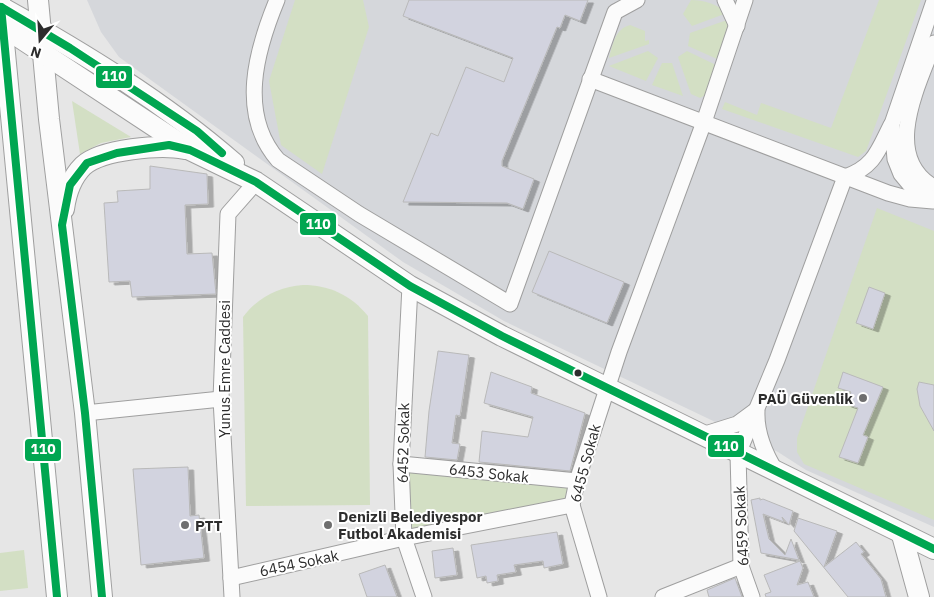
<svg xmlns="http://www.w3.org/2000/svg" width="934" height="597" font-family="'IBM Plex Sans',sans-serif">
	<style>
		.built { fill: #d5d7db }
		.green { fill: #d3dfc4 }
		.building { fill: #d2d3df; stroke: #b9b9b9; filter: url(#shadow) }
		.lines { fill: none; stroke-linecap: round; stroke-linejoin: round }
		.minor-casing { stroke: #9f9f9f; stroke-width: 17 }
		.major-casing { stroke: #9f9f9f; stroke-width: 22 }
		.minor { stroke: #fbfbfb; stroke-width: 15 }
		.major { stroke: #fbfbfb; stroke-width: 20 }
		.bus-1-casing { stroke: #fff; stroke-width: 11 }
		.bus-1 { stroke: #00a651; stroke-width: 8 }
		.bus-dot { fill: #2d2d2d; stroke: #fff; stroke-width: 2 }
		.poi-dot { fill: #6e6e6e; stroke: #fff; stroke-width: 2 }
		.labels { text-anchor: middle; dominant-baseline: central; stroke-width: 4; stroke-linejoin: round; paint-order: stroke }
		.street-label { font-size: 15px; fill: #2d2d2d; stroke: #fff }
		.poi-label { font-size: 15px; font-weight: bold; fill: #2d2d2d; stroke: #fff; text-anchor: start }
		.line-badge { stroke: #fff; stroke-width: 2 }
		.badge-label { font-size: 14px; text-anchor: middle; font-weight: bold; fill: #fff }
	</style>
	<defs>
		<filter id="shadow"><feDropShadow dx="5.5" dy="3" stdDeviation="0" flood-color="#0004"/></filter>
	</defs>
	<rect width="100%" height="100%" fill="#e6e6e6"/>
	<path class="built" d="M87 0H934V527L806 470 778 452 504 321 403 262 119 57 101 32Z"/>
	<g class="green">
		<path d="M295 0H363L369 27 322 174 281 145 269 81Z"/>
		<path d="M691 0C704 0 717 4 727 13L692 26 683 14Z"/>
		<path d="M879 0H921L866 151 858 157 722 109 725 102 757 115 761 103 831 128Z"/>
		<path d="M727 20 728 25 717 59 688 46 690 33Z"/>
		<path d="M630 25 645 31V41L649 40V44L609 58C613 44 615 29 630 25Z"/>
		<path d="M648 51 658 58 646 81 609 66Z"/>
		<path d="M687 51 716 65 707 94 700 98 691 94 678 57Z"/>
		<path d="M662 63H672L683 96 652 85Z"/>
		<path d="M72 101 131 137 101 143 80 154Z"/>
		<path d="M877 208 934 231V520L804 464 797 452V438Z"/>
		<path d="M303 285C329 285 351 295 368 316L370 505 246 506 243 317C258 297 279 287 303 285Z"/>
		<path d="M401 464 577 481 572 505 404 538Z"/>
		<path d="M24 550 28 588 0 591V553Z"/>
	</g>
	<g class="building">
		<path d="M409 0H588L580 21 565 15 560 28 557 27 502 161V166L534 179 523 209 507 203 403 202 431 133 438 136 466 67 504 82 513 58 403 16Z"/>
		<path d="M150 166 207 174 208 204 185 205 187 254 212 253 216 294 132 297 130 281 109 282 104 203 118 202 117 191 150 189Z"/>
		<path d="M549 251 624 282 607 323 532 292Z"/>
		<path d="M869 287 885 293 873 329 856 323Z"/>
		<path d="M438 351 469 355 460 416 456 415 452 443 460 444 457 460 425 457 429 411Z"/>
		<path d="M491 372 532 387 531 393 585 413 570 471 479 462 482 431 528 437 533 417 484 403Z"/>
		<path d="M843 372 883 387 863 435 868 437 858 463 839 457 858 408 846 404 851 392 838 388Z"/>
		<path d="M919 382 934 385V431L920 406 917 389Z"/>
		<path d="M188 467 190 516 199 515 204 558 141 565 133 469Z"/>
		<path d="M760 498V500L763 499 793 511 789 525 782 517 784 522 763 514 769 539 785 555 791 539 799 560 761 553 751 500Z"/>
		<path d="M798 518 837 531 824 567 856 542 864 552 861 554 881 579 886 597H848L794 531Z"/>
		<path d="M557 532 563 564 544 568 543 561 514 565 516 572 497 575 498 581 487 583 486 576 477 578 471 545Z"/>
		<path d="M453 548 457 575 435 578 432 551Z"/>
		<path d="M800 561 803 568 797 585 808 582 814 597H766L765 594 771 592 764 575Z"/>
		<path d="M385 565 397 597H367L359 574Z"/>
		<path d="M735 578 742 597H709L707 590Z"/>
	</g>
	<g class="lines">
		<defs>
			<g id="minor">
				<path d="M277 0C256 51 238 114 278 160L359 214 510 304 615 12 637 0"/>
				<path d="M725 0 737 26"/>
				<path d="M934 43C918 86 881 157 934 187"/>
				<path d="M590 79 888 193 910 199 933 201"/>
				<path d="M845 177C874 167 878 151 891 125"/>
				<path d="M933 200 911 186 901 174 895 159 892 124 934 1"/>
				<path d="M410 286 401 464 404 538 424 597"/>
				<path d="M757 411C756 434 765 454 777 473"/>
				<path d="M85 413 221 399"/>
				<path d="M702 435 737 424 756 410"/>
				<path d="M401 464 577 481"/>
				<path d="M231 578 404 538 572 505"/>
				<path d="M232 597 221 399 228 214 256 182"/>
				<path d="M599 597 572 505 577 481 619 352 704 122 745 0"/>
				<path d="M663 597 741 566"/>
				<path d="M752 597 741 566 738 454 777 360 845 177"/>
			</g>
			<g id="major">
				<path d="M38 0 49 119 85 413 102 597"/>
				<path d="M0 1 57 597"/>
				<path d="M1 7C82 52 164 102 234 163"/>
				<path d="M2 26 190 150 256 182 410 286 502 336 934 549"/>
				<path d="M64 209C66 194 72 177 83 166 101 149 162 144 185 149"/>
				<path d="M902 535 919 597"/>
			</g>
		</defs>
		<use href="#minor" class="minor-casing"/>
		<use href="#major" class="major-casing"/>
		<use href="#minor" class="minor"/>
		<use href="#major" class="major"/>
		<defs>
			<g id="bus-1">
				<path d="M1 7 70 48 197 131 222 153"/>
				<path d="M1 7 57 597"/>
				<path d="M102 597 85 413 62 225 70 185 87 163 117 153 169 145 190 150 256 182 410 286 502 336 934 549"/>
			</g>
		</defs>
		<use href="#bus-1" class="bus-1-casing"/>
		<use href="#bus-1" class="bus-1"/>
	</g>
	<circle class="bus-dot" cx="578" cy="373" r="4.5"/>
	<g class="poi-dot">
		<circle cx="863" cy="398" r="5"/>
		<circle cx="185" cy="525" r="5"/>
		<circle cx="328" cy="525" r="5"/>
	</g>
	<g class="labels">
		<g class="street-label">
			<text transform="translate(224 369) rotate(-90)">Yunus Emre Caddesi</text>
			<text transform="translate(403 443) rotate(-89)">6452 Sokak</text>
			<text transform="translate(585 463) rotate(-75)">6455 Sokak</text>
			<text transform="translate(489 473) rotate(6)">6453 Sokak</text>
			<text transform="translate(741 526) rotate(-93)">6459 Sokak</text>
			<text transform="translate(299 563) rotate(-12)">6454 Sokak</text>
		</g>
		<g class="poi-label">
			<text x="853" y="398" text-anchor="end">PAÜ Güvenlik</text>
			<text x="338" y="516">Denizli Belediyespor<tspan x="338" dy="17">Futbol Akademisi</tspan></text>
			<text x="195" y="525">PTT</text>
		</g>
	</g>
	<g class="line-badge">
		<rect x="95" y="65" width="38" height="24" rx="5" fill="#00a651"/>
		<rect x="299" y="212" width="38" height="24" rx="5" fill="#00a651"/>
		<rect x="707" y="434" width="38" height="24" rx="5" fill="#00a651"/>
		<rect x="24" y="438" width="38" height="24" rx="5" fill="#00a651"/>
	</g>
	<g class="badge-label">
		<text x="114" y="81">110</text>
		<text x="318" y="229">110</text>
		<text x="726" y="451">110</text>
		<text x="43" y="454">110</text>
	</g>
	<g transform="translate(40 40) rotate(198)" stroke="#ffffff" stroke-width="4" paint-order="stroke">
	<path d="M0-4L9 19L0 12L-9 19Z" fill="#2d2d2d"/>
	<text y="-8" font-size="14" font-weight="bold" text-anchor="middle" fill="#2d2d2d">N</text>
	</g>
</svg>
